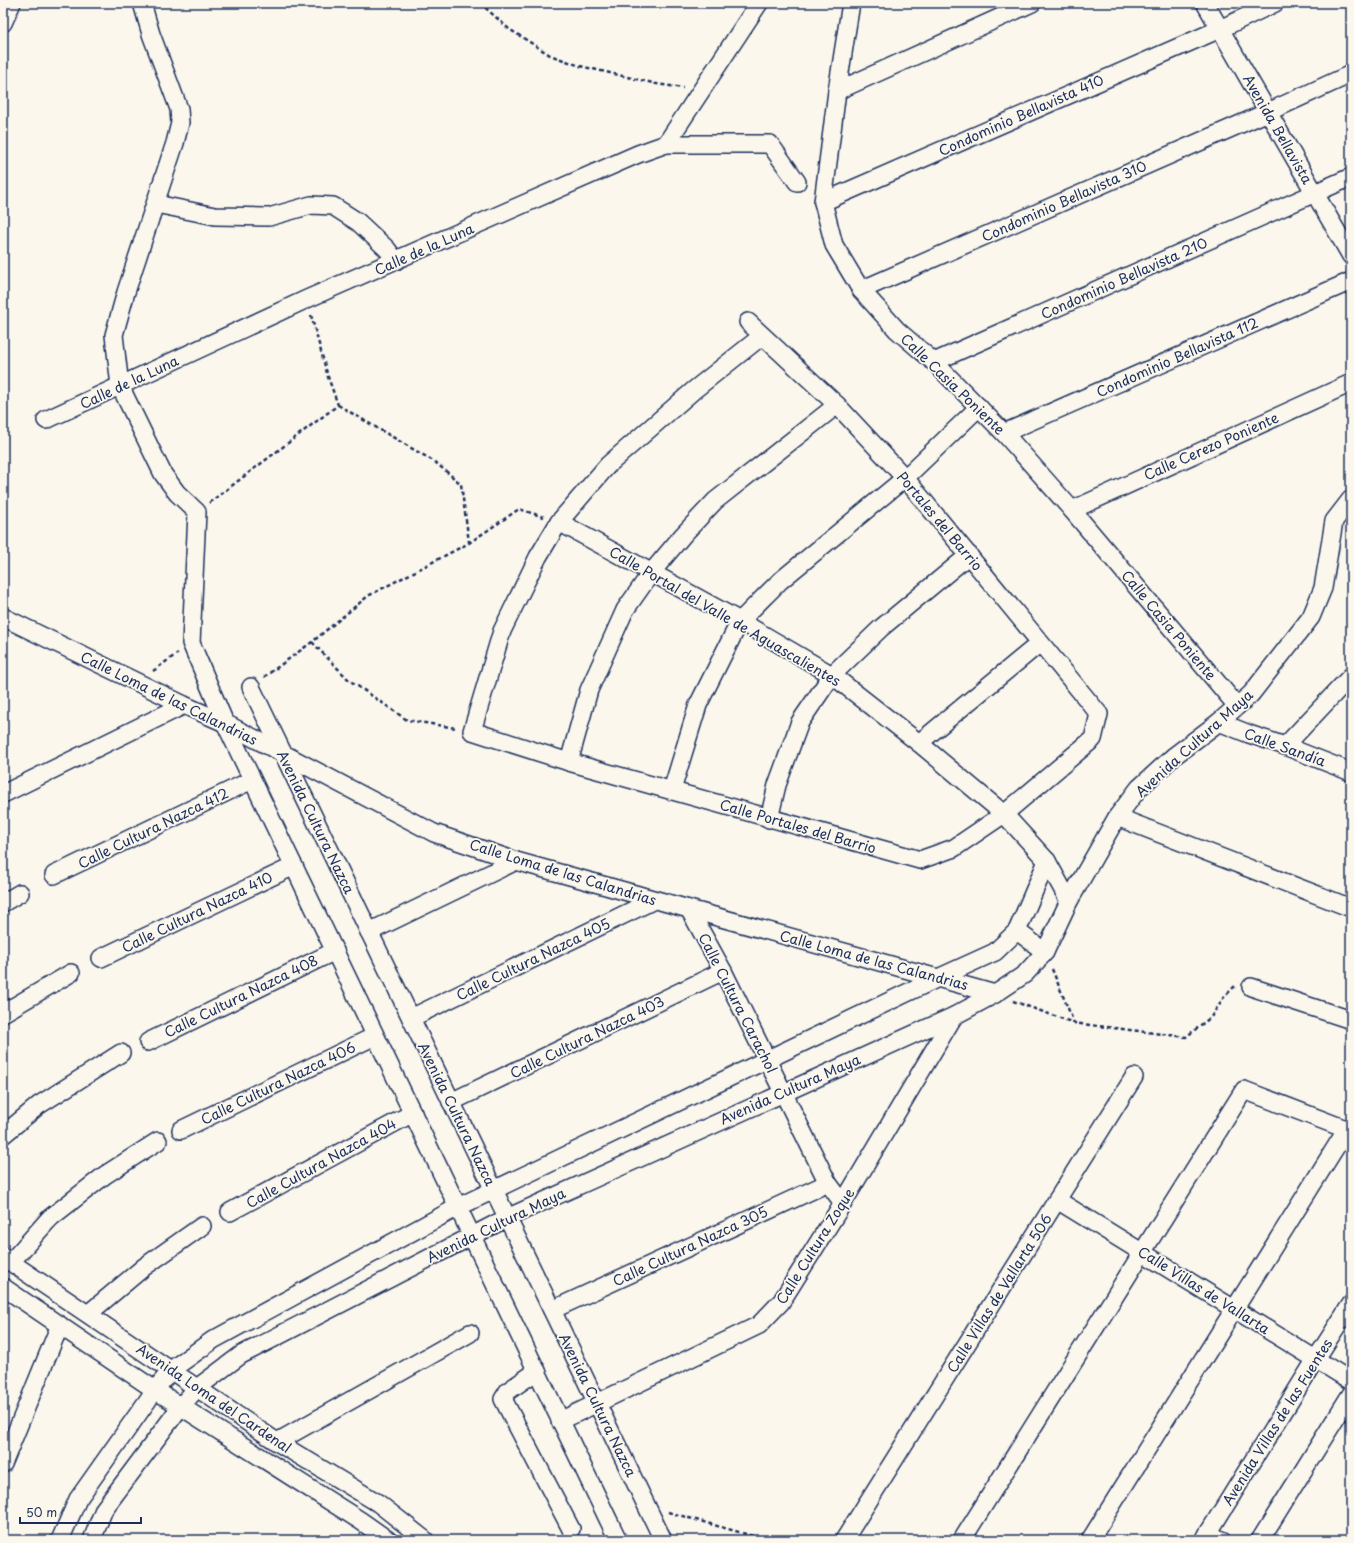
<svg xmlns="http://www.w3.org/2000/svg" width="1354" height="1543" font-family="'Playpen Sans',sans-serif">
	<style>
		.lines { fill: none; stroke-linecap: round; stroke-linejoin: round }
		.minor-casing { stroke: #1b2f5e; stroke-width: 20 }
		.path { stroke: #1b2f5e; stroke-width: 2.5; stroke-dasharray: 4 3; stroke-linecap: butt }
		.minor { stroke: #fbf7ec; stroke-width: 17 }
		.labels { text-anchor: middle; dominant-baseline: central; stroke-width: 3.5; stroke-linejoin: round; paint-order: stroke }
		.street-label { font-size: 14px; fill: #1b2f5e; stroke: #fbf7ec }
	</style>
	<rect width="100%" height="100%" fill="#fbf7ec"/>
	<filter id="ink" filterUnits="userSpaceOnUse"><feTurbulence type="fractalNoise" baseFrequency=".025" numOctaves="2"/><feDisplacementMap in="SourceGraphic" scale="8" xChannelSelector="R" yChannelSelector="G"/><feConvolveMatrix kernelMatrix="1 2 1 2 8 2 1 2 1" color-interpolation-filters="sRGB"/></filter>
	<g filter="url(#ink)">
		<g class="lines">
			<defs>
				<g id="minor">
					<path d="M142 3 151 34 179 109 180 123 175 143 126 292 114 335 120 386 163 474 177 493 197 512 191 643 225 723 618 1540"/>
					<path d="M851 3 837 91 823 202 834 245 861 290 897 330 934 362 1004 433 1072 510 1237 706"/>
					<path d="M1205 3 1351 256"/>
					<path d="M3 23 12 3"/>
					<path d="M837 91 1032 3"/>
					<path d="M666 144 759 3"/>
					<path d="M823 202 1220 29 1275 3"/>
					<path d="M156 204 215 216 269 217 311 205 333 206 358 222 387 249 396 261"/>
					<path d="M861 290 1268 112 1351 74"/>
					<path d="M748 322 837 405 905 478 1099 714 1093 739 1004 814 954 848 920 860 569 762 472 731 502 631 538 557 559 522 608 465 694 390 762 336"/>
					<path d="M934 362 1351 177"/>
					<path d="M46 420 307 299 638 154 666 144H770L797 182"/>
					<path d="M1004 433 1351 281"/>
					<path d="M1072 510 1351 383"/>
					<path d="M559 522 740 621 832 675 919 743 1004 814 1047 861 1069 901"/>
					<path d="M3 617 184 705 225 723 434 833 516 861 995 994"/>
					<path d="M251 687 663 1540"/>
					<path d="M1219 722 1249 734 1285 746 1351 772"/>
					<path d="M919 743 1040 643"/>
					<path d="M1285 746 1351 676"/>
					<path d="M569 762 589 690 625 610 651 573 683 535 715 501 837 405"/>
					<path d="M672 790 698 705 740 621 780 581 905 478 979 407"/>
					<path d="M3 794 184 705"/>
					<path d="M1117 817 1351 908"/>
					<path d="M769 819 777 785 800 722 832 675 881 628 969 555"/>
					<path d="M54 875 252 780"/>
					<path d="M3 903 20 893"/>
					<path d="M689 909 723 971 828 1183 843 1203"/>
					<path d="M1017 931 1045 952"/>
					<path d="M369 932 516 861"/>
					<path d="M101 958 294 866"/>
					<path d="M1251 987 1351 1020"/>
					<path d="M3 1013 71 973"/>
					<path d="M411 1018 654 900"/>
					<path d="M148 1042 335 951"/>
					<path d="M451 1102 723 971"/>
					<path d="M181 1130 375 1036"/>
					<path d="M3 1135 39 1105 121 1053"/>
					<path d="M1057 1200 1351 1381"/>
					<path d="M230 1212 413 1113"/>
					<path d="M3 1257 277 1442 378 1503 425 1540"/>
					<path d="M11 1262 50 1218 105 1175 158 1141"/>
					<path d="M3 1287 155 1390 361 1521 388 1540"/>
					<path d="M552 1310 828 1183"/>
					<path d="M88 1314 144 1267 202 1226"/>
					<path d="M537 1371 508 1391 503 1399 571 1529"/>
					<path d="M560 1421 759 1325 781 1302 843 1203 954 1016"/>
					<path d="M277 1442 470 1333"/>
					<path d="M3 1464 60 1325"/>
					<path d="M1208 1533 1221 1540"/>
					<path d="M60 1540 78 1499 155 1390 171 1370 213 1340 458 1207 938 978 995 952 1017 931 1047 861"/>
					<path d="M92 1540 104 1509 181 1406 197 1388 241 1355 507 1218 954 1016 995 994 1025 974 1045 952 1069 901 1117 817 1139 788 1174 756 1219 722 1251 694 1311 617 1323 588 1334 521 1351 499"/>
					<path d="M844 1540 1134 1077"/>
					<path d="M962 1540 1244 1090 1351 1131"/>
					<path d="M1090 1540 1347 1129"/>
					<path d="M1204 1540 1316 1359 1351 1304"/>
					<path d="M1260 1540 1351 1394"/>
				</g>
			</defs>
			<use href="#minor" class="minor-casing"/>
			<g class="path">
				<path d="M480 3 509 29 550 55 580 66 657 84 683 88"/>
				<path d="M338 405 435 462 461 484 469 542"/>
				<path d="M209 503 338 405 328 377 311 315"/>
				<path d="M312 642 349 680 407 720 456 728"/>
				<path d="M153 671 178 653"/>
				<path d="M264 677 312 642 368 596 469 543 519 509 544 517"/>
				<path d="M1052 969 1074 1023"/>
				<path d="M1013 1001 1074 1023 1186 1037 1211 1017 1224 997 1235 986"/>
				<path d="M668 1512 767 1540"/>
			</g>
			<use href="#minor" class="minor"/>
		</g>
	</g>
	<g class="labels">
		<g class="street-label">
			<text transform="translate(1021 115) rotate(-24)">Condominio Bellavista 410</text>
			<text transform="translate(1278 129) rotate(60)">Avenida Bellavista</text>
			<text transform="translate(1064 201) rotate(-24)">Condominio Bellavista 310</text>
			<text transform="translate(424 249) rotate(-24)">Calle de la Luna</text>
			<text transform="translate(1124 278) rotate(-24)">Condominio Bellavista 210</text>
			<text transform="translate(1177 357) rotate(-24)">Condominio Bellavista 112</text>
			<text transform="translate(129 382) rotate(-25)">Calle de la Luna</text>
			<text transform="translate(953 384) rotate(44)">Calle Casia Poniente</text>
			<text transform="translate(1211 446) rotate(-24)">Calle Cerezo Poniente</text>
			<text transform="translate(940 521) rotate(50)">Portales del Barrio</text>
			<text transform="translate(725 616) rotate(30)">Calle Portal del Valle de Aguascalientes</text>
			<text transform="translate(1169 625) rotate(50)">Calle Casia Poniente</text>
			<text transform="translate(169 698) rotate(26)">Calle Loma de las Calandrias</text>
			<text transform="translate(1194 743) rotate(-42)">Avenida Cultura Maya</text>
			<text transform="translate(1285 747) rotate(20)">Calle Sandía</text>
			<text transform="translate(316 822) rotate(64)">Avenida Cultura Nazca</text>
			<text transform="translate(798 826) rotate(16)">Calle Portales del Barrio</text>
			<text transform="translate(153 828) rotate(-26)">Calle Cultura Nazca 412</text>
			<text transform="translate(563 872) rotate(17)">Calle Loma de las Calandrias</text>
			<text transform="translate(197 912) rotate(-26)">Calle Cultura Nazca 410</text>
			<text transform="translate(533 959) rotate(-26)">Calle Cultura Nazca 405</text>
			<text transform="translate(874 960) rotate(15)">Calle Loma de las Calandrias</text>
			<text transform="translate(241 996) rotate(-26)">Calle Cultura Nazca 408</text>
			<text transform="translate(738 1003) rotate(63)">Calle Cultura Carachol</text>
			<text transform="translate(587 1037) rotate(-26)">Calle Cultura Nazca 403</text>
			<text transform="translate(278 1083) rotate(-26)">Calle Cultura Nazca 406</text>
			<text transform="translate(790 1089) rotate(-24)">Avenida Cultura Maya</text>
			<text transform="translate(457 1114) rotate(64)">Avenida Cultura Nazca</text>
			<text transform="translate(321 1163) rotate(-29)">Calle Cultura Nazca 404</text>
			<text transform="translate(496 1225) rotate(-26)">Avenida Cultura Maya</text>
			<text transform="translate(690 1246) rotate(-25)">Calle Cultura Nazca 305</text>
			<text transform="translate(815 1246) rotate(-58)">Calle Cultura Zoque</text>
			<text transform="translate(1204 1290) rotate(32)">Calle Villas de Vallarta</text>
			<text transform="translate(999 1293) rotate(-58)">Calle Villas de Vallarta 506</text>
			<text transform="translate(214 1398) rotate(34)">Avenida Loma del Cardenal</text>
			<text transform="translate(598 1405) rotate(64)">Avenida Cultura Nazca</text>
			<text transform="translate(1277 1422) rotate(-58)">Avenida Villas de las Fuentes</text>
		</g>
	</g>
	<rect width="1354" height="1543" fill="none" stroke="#fbf7ec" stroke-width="16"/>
	<rect x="8" y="8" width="1338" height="1527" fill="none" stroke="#1b2f5e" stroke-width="1.5" filter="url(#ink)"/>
	<path d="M20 1517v6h121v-6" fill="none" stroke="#1b2f5e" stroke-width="2"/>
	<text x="26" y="1517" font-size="12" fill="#1b2f5e" stroke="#fbf7ec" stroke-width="3" paint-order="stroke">50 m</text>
</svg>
